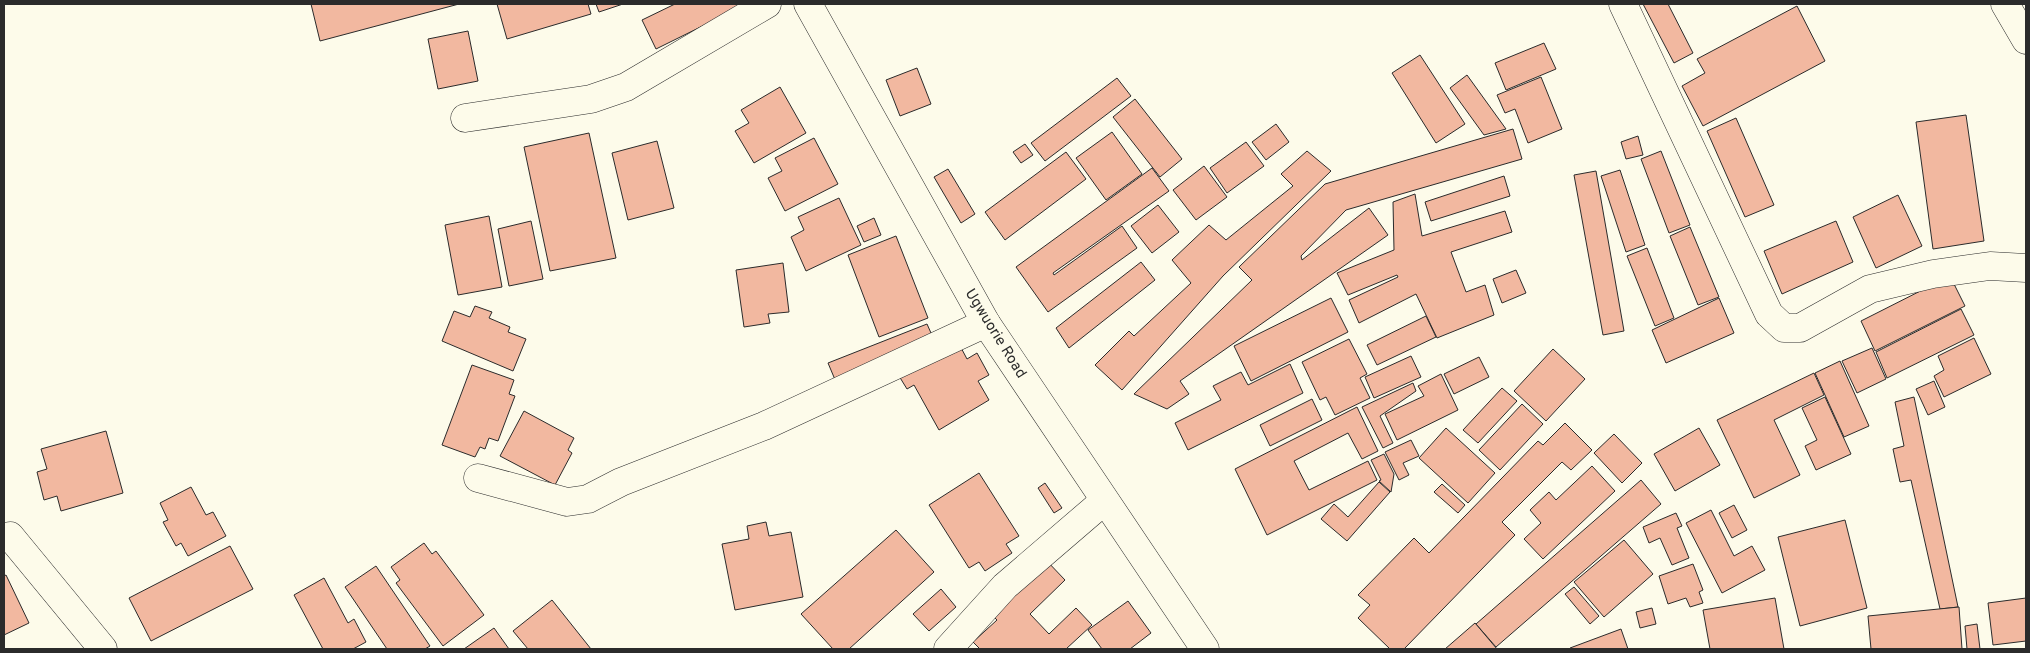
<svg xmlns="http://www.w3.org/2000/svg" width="2030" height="653" font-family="Overpass,sans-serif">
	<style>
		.building { fill: #f2b8a0; stroke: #2b2b2b }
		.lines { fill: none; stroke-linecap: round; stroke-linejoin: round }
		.street-casing { stroke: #2b2b2b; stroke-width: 29 }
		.secondary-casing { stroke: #2b2b2b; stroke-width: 29 }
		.street { stroke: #fdfbea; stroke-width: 28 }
		.secondary { stroke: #fdfbea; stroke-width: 28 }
		.labels { text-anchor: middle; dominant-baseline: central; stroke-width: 4; stroke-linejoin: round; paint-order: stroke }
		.street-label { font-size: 15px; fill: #2b2b2b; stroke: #fdfbea }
	</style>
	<rect width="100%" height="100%" fill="#fdfbea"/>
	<g class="building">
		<path d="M311 4H459L320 41Z"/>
		<path d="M497 4H588L591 14 507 39Z"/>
		<path d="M596 4H623L599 12Z"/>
		<path d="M675 4H747L656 49 642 20Z"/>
		<path d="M1643 4H1668L1693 53 1674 63Z"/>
		<path d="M1797 6 1825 61 1703 126 1682 86 1705 73 1697 59Z"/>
		<path d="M468 31 478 81 438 89 428 39Z"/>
		<path d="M1544 43 1556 69 1506 90 1495 63Z"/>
		<path d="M1420 55 1465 124 1436 143 1392 73Z"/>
		<path d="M917 68 931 104 900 116 886 80Z"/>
		<path d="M1467 75 1506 129 1484 135 1450 88Z"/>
		<path d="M1541 77 1562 129 1528 143 1515 109 1505 113 1497 95Z"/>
		<path d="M1117 78 1131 96 1045 161 1031 143Z"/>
		<path d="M780 87 806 133 754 163 735 131 749 123 741 110Z"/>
		<path d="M1135 99 1182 159 1160 177 1113 117Z"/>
		<path d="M1966 115 1984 241 1933 249 1916 122Z"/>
		<path d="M1736 118 1774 205 1745 217 1707 131Z"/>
		<path d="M1276 124 1289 142 1266 160 1252 142Z"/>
		<path d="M1513 129 1522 159 1346 210 1301 256 1302 260 1369 208 1388 235 1180 381 1189 394 1167 409 1134 394 1252 280 1239 267 1325 184Z"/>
		<path d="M1112 132 1142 174 1106 200 1076 158Z"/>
		<path d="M589 133 616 258 550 271 524 147Z"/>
		<path d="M1638 136 1643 155 1626 159 1621 142Z"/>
		<path d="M814 138 838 184 785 211 768 178 782 171 775 158Z"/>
		<path d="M657 141 674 208 628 220 612 153Z"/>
		<path d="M1246 142 1264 166 1227 193 1210 168Z"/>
		<path d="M1025 144 1033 155 1021 163 1013 152Z"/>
		<path d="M1307 151 1331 171 1223 276 1122 390 1095 365 1129 331 1134 336 1191 283 1172 260 1209 225 1226 240 1293 186 1281 174Z"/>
		<path d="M1661 151 1690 225 1669 233 1641 159Z"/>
		<path d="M1066 152 1086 179 1005 240 985 212Z"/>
		<path d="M1204 166 1227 197 1196 220 1173 190Z"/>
		<path d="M1152 168 1169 191 1053 273 1054 275 1122 226 1137 248 1048 312 1016 267Z"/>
		<path d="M948 169 975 214 961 223 934 177Z"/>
		<path d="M1620 170 1645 245 1626 252 1601 176Z"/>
		<path d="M1596 171 1624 331 1603 335 1574 175Z"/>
		<path d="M1504 176 1510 196 1431 221 1425 202Z"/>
		<path d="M1415 194 1422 236 1505 211 1512 232 1451 252 1466 292 1485 285 1494 315 1437 338 1416 294 1359 323 1349 300 1398 277 1397 275 1348 295 1337 273 1394 250 1393 202Z"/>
		<path d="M1898 195 1922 246 1876 268 1853 217Z"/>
		<path d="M839 198 861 245 806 271 791 237 804 230 798 217Z"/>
		<path d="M1158 205 1179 232 1152 253 1131 226Z"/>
		<path d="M489 216 502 287 458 295 445 225Z"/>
		<path d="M874 218 881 235 864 242 857 226Z"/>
		<path d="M531 221 543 279 509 286 498 229Z"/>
		<path d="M1836 221 1853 262 1782 294 1764 251Z"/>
		<path d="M1690 227 1719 297 1698 305 1670 236Z"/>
		<path d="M896 236 928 318 879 337 848 255Z"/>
		<path d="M1647 248 1674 318 1655 326 1627 256Z"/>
		<path d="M1141 262 1155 280 1069 348 1056 328Z"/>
		<path d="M783 263 789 312 768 314 770 323 744 327 736 270Z"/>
		<path d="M1516 270 1526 293 1502 303 1493 279Z"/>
		<path d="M1950 276 1965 306 1875 351 1861 321Z"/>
		<path d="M1331 298 1348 332 1251 381 1234 346Z"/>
		<path d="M1719 298 1734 333 1666 363 1652 330Z"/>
		<path d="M475 306 492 312 489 318 510 327 508 332 526 339 513 371 442 341 454 311 470 317Z"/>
		<path d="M1961 309 1974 335 1887 378 1876 352Z"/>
		<path d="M1426 316 1436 337 1377 365 1367 345Z"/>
		<path d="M927 324 935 342 836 382 828 363Z"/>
		<path d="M1974 338 1991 374 1944 397 1934 376 1944 370 1938 356Z"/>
		<path d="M1349 339 1367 374 1360 378 1370 398 1335 415 1326 397 1320 400 1302 362Z"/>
		<path d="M958 342 967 359 977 353 989 375 978 381 989 400 939 430 914 385 907 389 899 376Z"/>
		<path d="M1872 348 1886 379 1857 393 1842 361Z"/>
		<path d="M1553 349 1585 379 1546 421 1514 391Z"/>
		<path d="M1411 356 1421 377 1374 398 1365 377Z"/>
		<path d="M1479 357 1489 377 1454 394 1444 374Z"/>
		<path d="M1840 361 1869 426 1844 437 1815 373Z"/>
		<path d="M1290 364 1303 393 1188 450 1175 423 1221 400 1213 386 1241 372 1248 385Z"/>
		<path d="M472 365 514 380 509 394 515 396 498 441 489 438 485 449 480 447 475 457 442 445Z"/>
		<path d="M1814 373 1824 395 1774 420 1800 475 1754 498 1717 420Z"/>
		<path d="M1441 374 1458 410 1397 440 1385 414 1424 396 1418 386Z"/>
		<path d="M1934 381 1945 407 1928 415 1916 389Z"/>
		<path d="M1413 383 1416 391 1380 416 1393 443 1383 448 1362 407Z"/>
		<path d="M1502 388 1517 401 1478 443 1463 430Z"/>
		<path d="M1825 397 1851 454 1816 470 1805 446 1817 440 1802 408Z"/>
		<path d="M1914 397 1958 607 1940 609 1911 480 1900 482 1893 449 1904 446 1895 402Z"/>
		<path d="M1312 399 1322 420 1270 446 1260 425Z"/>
		<path d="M1522 404 1543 424 1500 470 1479 450Z"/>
		<path d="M1357 407 1378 451 1362 459 1348 433 1294 461 1309 490 1368 461 1377 480 1267 535 1235 469Z"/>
		<path d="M524 411 574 438 568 450 572 453 555 485 500 456Z"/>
		<path d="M1565 423 1592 450 1571 470 1562 462 1502 522 1515 535 1404 649H1390L1358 618 1370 605 1358 595 1414 538 1429 553 1538 441 1543 445Z"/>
		<path d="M1446 428 1495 473 1468 503 1419 458Z"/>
		<path d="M1699 428 1720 465 1675 491 1654 454Z"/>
		<path d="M106 431 123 493 61 511 57 496 44 500 37 472 47 469 41 449Z"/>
		<path d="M1614 434 1642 463 1622 483 1594 453Z"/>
		<path d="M1411 440 1419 456 1403 463 1409 475 1399 480 1385 452Z"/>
		<path d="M1384 454 1394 474 1391 492 1379 481 1381 480 1371 460Z"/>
		<path d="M1592 466 1615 491 1543 559 1524 539 1541 523 1530 510 1549 492 1556 500Z"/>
		<path d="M979 473 1019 536 1006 544 1012 553 985 571 979 562 969 568 929 505Z"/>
		<path d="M1641 480 1661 504 1496 647 1476 624Z"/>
		<path d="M1379 482 1390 492 1347 541 1321 519 1334 504 1348 517Z"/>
		<path d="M1045 483 1062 508 1054 513 1038 488Z"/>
		<path d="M1442 484 1465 505 1458 513 1434 492Z"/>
		<path d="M191 487 206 515 213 512 226 536 188 556 181 543 176 546 163 522 168 520 160 503Z"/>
		<path d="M1734 505 1747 530 1732 538 1719 513Z"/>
		<path d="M1711 510 1734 556 1752 546 1765 570 1722 593 1686 523Z"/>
		<path d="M1676 513 1682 526 1677 528 1689 558 1672 565 1660 538 1649 543 1643 527Z"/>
		<path d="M1845 520 1867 608 1800 626 1778 537Z"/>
		<path d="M766 522 769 536 791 532 803 597 735 610 722 544 749 539 747 526Z"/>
		<path d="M896 530 934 572 849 649H833L801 614Z"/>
		<path d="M1624 540 1653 574 1604 617 1574 582Z"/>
		<path d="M424 543 432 554 436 551 484 615 443 646 396 583 400 580 391 567Z"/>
		<path d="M230 546 253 589 151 641 129 598Z"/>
		<path d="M1045 559 1065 580 1030 614 1049 634 1076 608 1092 625 1066 649H980L973 642 997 620 990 613Z"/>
		<path d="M1693 564 1703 590 1699 592 1703 603 1690 607 1686 598 1668 604 1659 576Z"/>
		<path d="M376 566 430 646 425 649H387L345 587Z"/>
		<path d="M6 575 29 623 4 635V576Z"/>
		<path d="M324 578 348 623 354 619 366 642 353 649H323L294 595Z"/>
		<path d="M1574 587 1599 616 1590 624 1565 594Z"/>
		<path d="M941 589 956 607 929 631 913 614Z"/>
		<path d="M1775 598 1784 649H1710L1703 610Z"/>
		<path d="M2026 598V641L1993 645 1988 603Z"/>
		<path d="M552 600 591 649H528L513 631Z"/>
		<path d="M1128 601 1151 633 1130 649H1102L1088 630Z"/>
		<path d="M1959 607 1962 649H1871L1868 616Z"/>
		<path d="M1652 608 1656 624 1640 628 1636 612Z"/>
		<path d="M1475 623 1497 649H1445Z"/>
		<path d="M1977 624 1980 649H1967L1965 626Z"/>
		<path d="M494 628 509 649H464Z"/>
		<path d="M1621 629 1628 649H1570V648Z"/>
	</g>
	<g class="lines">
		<defs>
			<g id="street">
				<path d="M1623 4 1769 314 1784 328H1800L1870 289 1933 274 1990 266 2026 268"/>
				<path d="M2005 4 2026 40"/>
				<path d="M465 118 591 99 626 87 767 4"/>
				<path d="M478 478 567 502 588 499 621 482 764 426 986 323"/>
				<path d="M4 537 10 536 103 649"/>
				<path d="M948 649 1005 586 1104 501"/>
			</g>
			<path id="secondary" d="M808 4 986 323 1205 649"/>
		</defs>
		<use href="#street" class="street-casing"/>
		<use href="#secondary" class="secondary-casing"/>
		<use href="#street" class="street"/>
		<use href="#secondary" class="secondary"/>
	</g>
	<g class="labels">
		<g class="street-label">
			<text transform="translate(995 334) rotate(58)">Ugwuorie Road</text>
		</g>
	</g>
	<rect width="2030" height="653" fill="none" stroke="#2b2b2b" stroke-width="10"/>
</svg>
